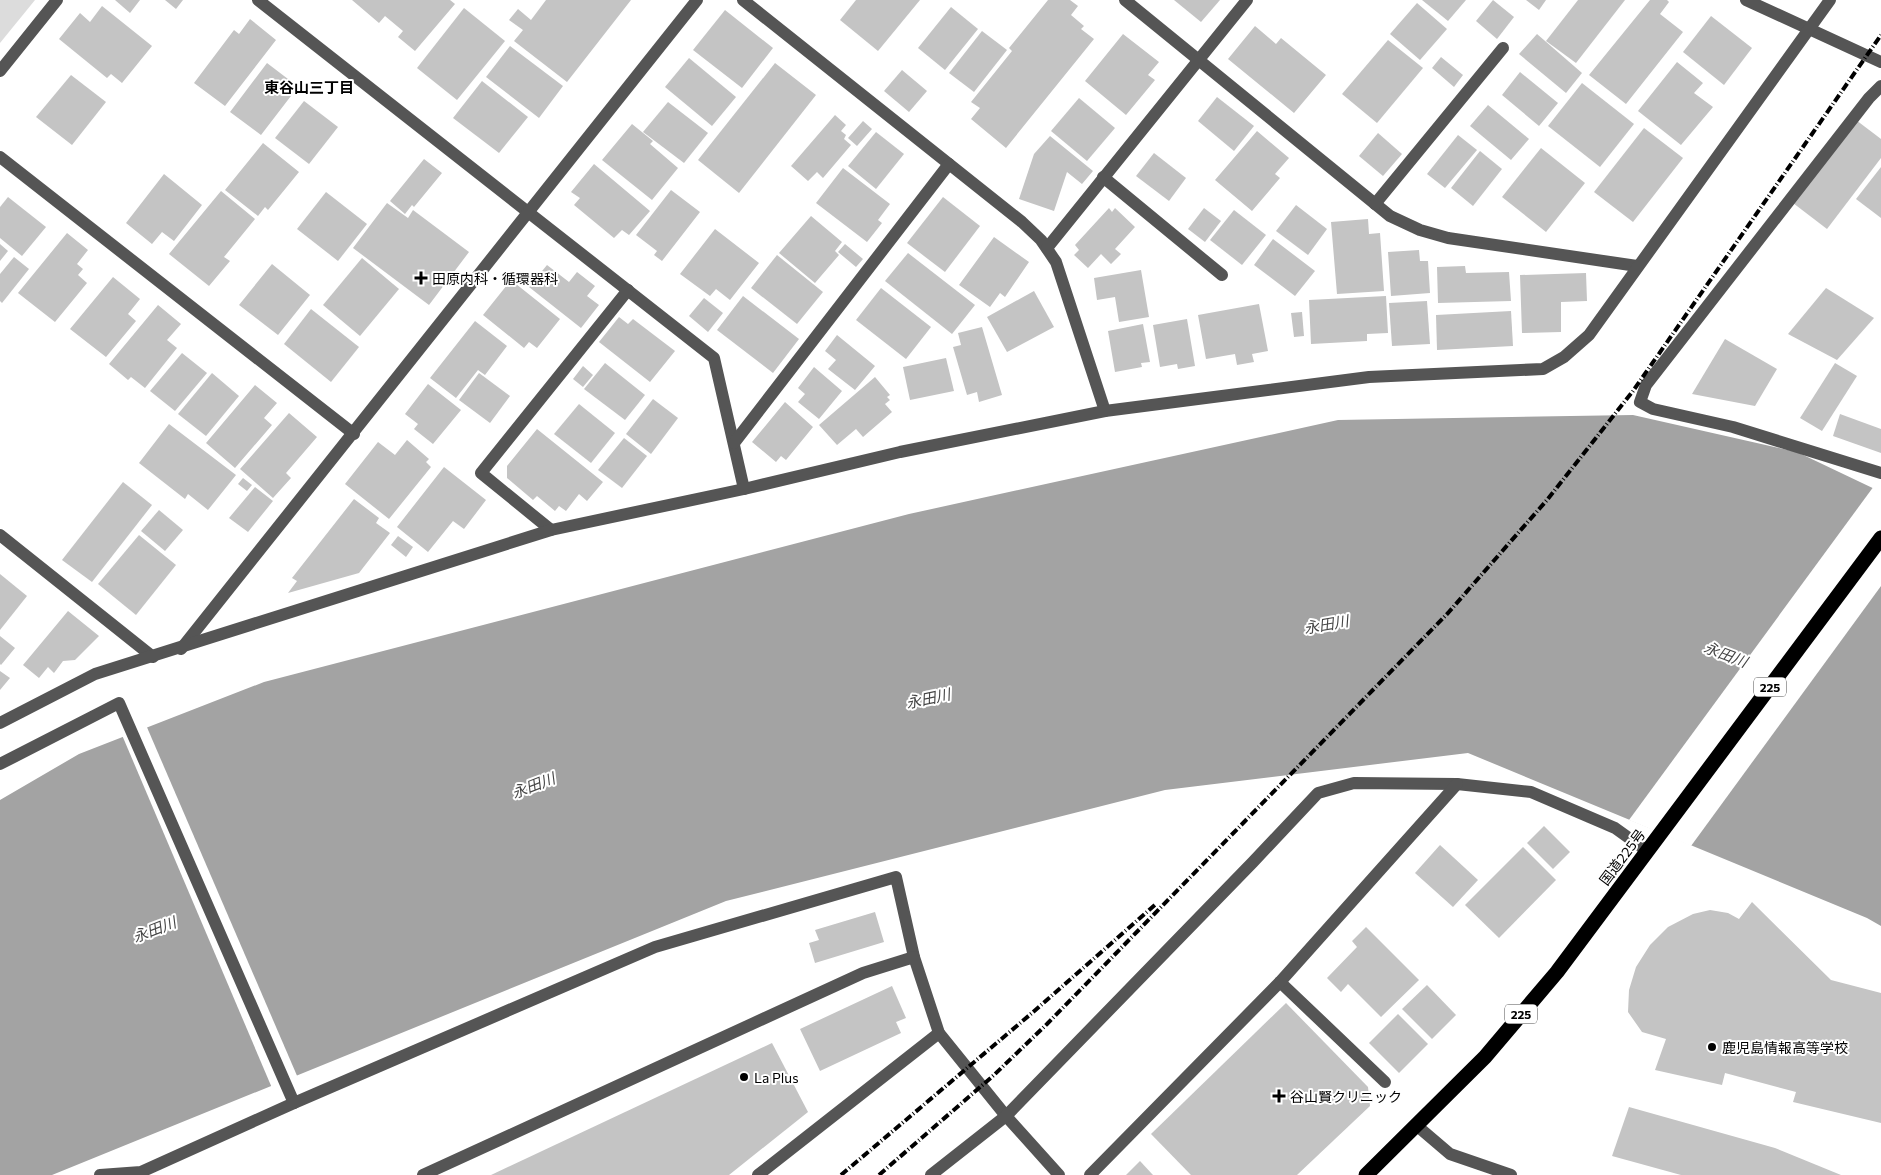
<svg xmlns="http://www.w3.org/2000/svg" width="1881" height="1175" font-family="Commissioner,'Noto Sans JP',sans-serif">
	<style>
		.green { fill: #dcdcdc }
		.water { fill: #a3a3a3 }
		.pier { fill: #fff }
		.building { fill: #c4c4c4 }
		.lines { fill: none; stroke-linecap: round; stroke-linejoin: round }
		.minor { stroke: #555; stroke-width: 12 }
		.highway { stroke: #000; stroke-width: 15 }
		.rail { stroke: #000; stroke-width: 4; stroke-dasharray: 8 2.5 1 2.5; stroke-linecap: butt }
		.poi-dot { fill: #000; stroke: #fff; stroke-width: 2 }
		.labels { text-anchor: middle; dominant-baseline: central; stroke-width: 4; stroke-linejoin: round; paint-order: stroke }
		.shield { fill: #fff; stroke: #4c4c4c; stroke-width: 1 }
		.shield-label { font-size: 12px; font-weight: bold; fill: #000 }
		.poi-label { font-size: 14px; fill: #000; stroke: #fff; text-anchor: start }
		.street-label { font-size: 14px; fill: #000; stroke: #fff }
		.neighbourhood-label { font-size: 15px; font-weight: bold; fill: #000; stroke: #fff }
		.water-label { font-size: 15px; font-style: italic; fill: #444; stroke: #fff }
	</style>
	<rect width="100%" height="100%" fill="#fff"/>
	<path class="green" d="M0 0H35L0 43Z"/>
	<path class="water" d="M1633 415 1797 452 1881 492V926L1867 918 1468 753 1165 790 726 901 52 1175H0V800L79 754 264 682 909 514 1338 420Z"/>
	<g class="pier">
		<path d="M1874 486 1881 489V586L1691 846 1629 820Z"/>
		<path d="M146 725 298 1078 272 1088 122 735Z"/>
	</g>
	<g class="building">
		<path d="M115 0H140L130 13Z"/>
		<path d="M165 0H183L176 9Z"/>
		<path d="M352 0H450L455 4 415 51 398 37 403 31 385 16 379 23Z"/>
		<path d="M546 0H631L567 82 514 41 523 30 509 20 518 9 531 20Z"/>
		<path d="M856 0H920L878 51 840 20Z"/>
		<path d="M1048 0H1070L1078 6 1071 15 1084 26 1081 29 1094 39 1006 148 971 119 980 108 971 102 1012 51 1009 48Z"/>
		<path d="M1174 0H1220L1201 22Z"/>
		<path d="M1422 0H1466L1448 21Z"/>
		<path d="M1493 0 1514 17 1497 39 1476 21Z"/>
		<path d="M1526 0H1546L1539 10Z"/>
		<path d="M1578 0H1625L1576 63 1546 41Z"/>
		<path d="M1650 0H1667L1669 2 1660 14 1683 32 1626 104 1589 75Z"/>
		<path d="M1417 3 1447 29 1420 60 1390 34Z"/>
		<path d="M102 6 152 46 122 83 111 74 107 78 59 39 80 13 90 22Z"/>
		<path d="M951 7 978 29 945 70 918 48Z"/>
		<path d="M464 8 505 41 457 100 417 68Z"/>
		<path d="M725 10 773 48 742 88 693 50Z"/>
		<path d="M1711 16 1752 48 1724 85 1683 52Z"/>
		<path d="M250 19 276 40 225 106 194 83 234 30 239 34Z"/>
		<path d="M1255 26 1276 44 1281 38 1326 75 1294 113 1228 59Z"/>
		<path d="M982 31 1007 50 974 92 949 73Z"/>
		<path d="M1123 34 1159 62 1148 75 1155 80 1126 115 1085 81Z"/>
		<path d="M1537 34 1582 73 1566 93 1519 54Z"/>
		<path d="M1388 40 1423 68 1377 123 1342 94Z"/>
		<path d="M510 46 563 86 539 118 486 77Z"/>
		<path d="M1441 57 1463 75 1454 87 1432 68Z"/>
		<path d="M689 58 736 97 712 126 665 87Z"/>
		<path d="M1677 62 1703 83 1694 93 1713 107 1681 145 1638 111Z"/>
		<path d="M267 63 288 79 284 85 294 92 261 135 230 112Z"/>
		<path d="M775 63 816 95 739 193 698 160Z"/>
		<path d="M902 70 927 91 909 112 884 91Z"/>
		<path d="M1520 72 1558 103 1539 126 1502 95Z"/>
		<path d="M71 75 106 102 72 145 36 117Z"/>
		<path d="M482 81 528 117 499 153 453 118Z"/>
		<path d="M1582 83 1634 124 1600 167 1548 126Z"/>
		<path d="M1217 97 1254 126 1234 151 1198 121Z"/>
		<path d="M1079 98 1115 128 1087 161 1051 131Z"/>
		<path d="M304 101 338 127 309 164 275 138Z"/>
		<path d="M668 102 708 133 684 163 643 132Z"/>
		<path d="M1488 105 1529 139 1511 160 1470 126Z"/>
		<path d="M835 115 846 125 841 131 846 135 844 139 851 145 823 178 817 172 808 181 791 166Z"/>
		<path d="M1856 120 1881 139V158L1827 229 1793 203Z"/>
		<path d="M863 121 872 129 857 146 848 138Z"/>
		<path d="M632 124 653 141 650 144 678 168 652 200 602 160Z"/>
		<path d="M1644 128 1683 158 1633 222 1594 192Z"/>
		<path d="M1257 131 1289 158 1275 174 1280 178 1252 211 1215 180Z"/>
		<path d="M876 132 904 154 876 189 848 166Z"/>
		<path d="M1378 133 1402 154 1383 176 1359 156Z"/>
		<path d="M1458 135 1477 150 1445 188 1427 174Z"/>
		<path d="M1050 136 1093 171 1082 184 1067 172 1054 211 1019 199 1034 154Z"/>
		<path d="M263 143 299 172 268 210 265 207 258 216 225 190Z"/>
		<path d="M1541 148 1585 183 1546 232 1502 197Z"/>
		<path d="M1480 151 1502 169 1473 206 1451 188Z"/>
		<path d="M1154 153 1186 178 1169 201 1136 176Z"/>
		<path d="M424 159 442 173 414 207 412 205 405 214 390 201Z"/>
		<path d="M594 164 650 211 629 235 622 230 614 238 574 205 580 198 571 192Z"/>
		<path d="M1881 167V218L1856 199Z"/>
		<path d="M843 168 890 204 878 220 882 223 867 242 816 203Z"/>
		<path d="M164 174 202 205 174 241 162 232 152 244 126 223Z"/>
		<path d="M671 190 700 212 662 261 654 255 657 251 636 235Z"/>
		<path d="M221 191 255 219 224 257 230 261 209 286 169 254Z"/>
		<path d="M326 192 367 224 338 261 297 229Z"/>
		<path d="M8 197 46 227 22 256 0 238V207Z"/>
		<path d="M943 197 980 226 945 272 907 243Z"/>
		<path d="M387 203 408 218 413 210 469 252 429 305 353 248Z"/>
		<path d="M1296 205 1327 229 1308 255 1276 231Z"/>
		<path d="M1109 208 1112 212 1115 208 1135 227 1115 249 1121 254 1111 264 1101 254 1088 268 1074 255 1079 250 1075 245Z"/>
		<path d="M1204 208 1221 221 1205 242 1188 229Z"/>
		<path d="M1234 210 1266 235 1242 265 1210 240Z"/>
		<path d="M811 216 842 242 835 251 839 255 815 283 779 253Z"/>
		<path d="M1368 219 1369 234 1380 233 1384 291 1337 294 1331 222Z"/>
		<path d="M715 229 759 263 730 300 716 289 710 296 680 274Z"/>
		<path d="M67 233 88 250 77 264 83 269 78 275 87 283 55 322 18 293Z"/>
		<path d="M994 237 1029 262 1005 297 1000 293 990 307 959 285Z"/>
		<path d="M1273 239 1315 271 1295 296 1254 265Z"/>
		<path d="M0 244 8 251 0 261Z"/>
		<path d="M845 244 863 259 856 267 838 252Z"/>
		<path d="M1419 250 1420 261H1428L1430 293 1391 296 1388 252Z"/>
		<path d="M908 253 975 305 952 334 885 281Z"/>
		<path d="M777 255 823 292 797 324 751 288Z"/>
		<path d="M14 257 29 269 2 303 0 301V274Z"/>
		<path d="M362 258 399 289 360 336 323 305Z"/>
		<path d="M272 264 310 295 278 335 239 305Z"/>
		<path d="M547 265 569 282 577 272 595 286 587 296 599 305 581 328 529 287Z"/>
		<path d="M1465 266 1466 273 1509 272 1511 301 1438 303 1437 267Z"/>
		<path d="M1141 270 1149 317 1119 322 1115 297 1097 300 1094 278Z"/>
		<path d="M1586 273 1587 301 1561 302V332L1522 333 1520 275Z"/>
		<path d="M113 277 140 299 128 314 136 321 106 357 70 329Z"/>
		<path d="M511 280 560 319 537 348 529 342 524 348 483 315Z"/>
		<path d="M881 288 931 327 906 359 856 320Z"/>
		<path d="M1826 288 1874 318 1837 360 1788 334Z"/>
		<path d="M1034 291 1054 327 1007 352 987 317Z"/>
		<path d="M743 296 799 339 773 373 717 330Z"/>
		<path d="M1386 296 1388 333 1367 334V341L1311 344 1309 300Z"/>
		<path d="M704 298 723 313 708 332 689 316Z"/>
		<path d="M1427 301 1430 344 1392 346 1389 303Z"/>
		<path d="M1259 304 1268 351 1252 354 1254 362 1237 365 1235 354 1206 359 1198 315Z"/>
		<path d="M158 305 181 324 167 340 177 348 145 388 131 377 128 380 109 364Z"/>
		<path d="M311 309 359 347 331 382 284 344Z"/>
		<path d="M1511 311 1513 346 1437 350 1436 315Z"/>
		<path d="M1302 312 1304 336 1294 337 1291 313Z"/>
		<path d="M619 317 628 324 633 319 675 351 650 382 599 342Z"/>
		<path d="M1187 319 1195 366 1178 369 1177 364 1160 367 1153 325Z"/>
		<path d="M475 321 507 346 485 375 478 370 456 398 430 378Z"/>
		<path d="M1143 324 1150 362 1141 363 1142 367 1115 372 1108 331Z"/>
		<path d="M982 327 1002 395 979 402 977 392 967 395 953 347 961 345 958 333Z"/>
		<path d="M837 335 875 366 855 390 828 369 836 360 825 351Z"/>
		<path d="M1725 339 1777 369 1755 406 1692 394Z"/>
		<path d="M182 353 207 373 175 411 150 391Z"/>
		<path d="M946 358 954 391 910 400 903 367Z"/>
		<path d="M605 363 645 395 625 420 584 389Z"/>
		<path d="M1835 363 1857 376 1822 431 1800 418Z"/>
		<path d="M583 366 593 375 583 387 573 379Z"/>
		<path d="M814 367 842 391 819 419 798 402 805 394 798 388Z"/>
		<path d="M212 373 239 396 206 436 178 414Z"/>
		<path d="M479 373 510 396 490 423 459 400Z"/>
		<path d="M875 377 890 395 887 397 890 400 885 404 892 412 863 437 856 429 837 445 819 425Z"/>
		<path d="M428 384 461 410 433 444 414 429 418 424 405 414Z"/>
		<path d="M255 385 277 403 264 418 272 425 235 468 206 443Z"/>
		<path d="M653 399 678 418 651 454 626 434Z"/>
		<path d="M785 402 813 427 786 460 781 456 776 462 752 442Z"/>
		<path d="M579 404 615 433 591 463 554 434Z"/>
		<path d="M289 413 317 437 286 473 291 478 273 498 240 469Z"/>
		<path d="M1840 414 1881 429V453L1833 436Z"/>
		<path d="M169 424 236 475 208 510 188 494 185 499 139 463Z"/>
		<path d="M537 429 603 482 587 501 579 494 566 511 559 506 555 511 537 496 533 500 507 478V466Z"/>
		<path d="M624 438 647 456 622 488 598 470Z"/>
		<path d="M407 440 429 459 426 462 431 467 389 519 345 484 378 442 395 455Z"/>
		<path d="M444 467 486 500 464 529 453 521 428 552 397 527Z"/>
		<path d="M243 478 252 485 247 491 238 484Z"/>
		<path d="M123 482 152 505 92 582 62 560Z"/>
		<path d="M255 487 273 501 248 532 229 518Z"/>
		<path d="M354 499 379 518 376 523 390 533 359 573 288 593 297 581 292 578Z"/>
		<path d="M159 510 183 530 165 551 141 531Z"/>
		<path d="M139 535 176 565 136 615 98 584Z"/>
		<path d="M398 536 413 547 406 557 391 545Z"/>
		<path d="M0 574 27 596 0 630Z"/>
		<path d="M68 611 99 636 75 660 63 661 54 673 48 667 39 678 23 665Z"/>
		<path d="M0 636 15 648 1 665 0 664Z"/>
		<path d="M0 671 10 678 0 690Z"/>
		<path d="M1544 826 1570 852 1553 869 1527 843Z"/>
		<path d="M1440 845 1478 880 1453 907 1415 873Z"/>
		<path d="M1523 847 1556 880 1499 938 1465 905Z"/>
		<path d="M1752 902 1831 980 1881 993V1123L1793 1102 1796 1092 1725 1073 1722 1085 1655 1070 1666 1039 1642 1032 1628 1012 1629 990 1636 967 1650 945 1668 927 1693 914 1710 910 1728 913 1739 919Z"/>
		<path d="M875 912 884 942 815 963 809 943 819 940 815 930Z"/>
		<path d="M1366 927 1419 980 1381 1017 1348 984 1341 992 1327 978 1357 947 1352 941Z"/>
		<path d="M1427 985 1456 1015 1432 1039 1402 1009Z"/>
		<path d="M892 986 906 1018 896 1022 901 1033 820 1071 800 1029Z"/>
		<path d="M1286 1003 1368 1087 1370 1106 1297 1175H1191L1151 1134Z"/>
		<path d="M1398 1014 1428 1044 1399 1073 1369 1043Z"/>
		<path d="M772 1043 808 1112 729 1175H491Z"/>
		<path d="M1629 1107 1775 1148 1841 1175H1681L1612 1156Z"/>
		<path d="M1140 1161 1153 1175H1126Z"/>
	</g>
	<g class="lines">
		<g class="minor">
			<path d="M258 0 714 358 744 489"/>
			<path d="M743 0 1022 222 1041 240 1056 262 1105 411"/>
			<path d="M1125 0 1390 216 1420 230 1448 238 1637 266"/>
			<path d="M1746 0 1881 62"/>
			<path d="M0 71 57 0"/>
			<path d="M1881 86 1869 98 1646 385 1640 402 1653 409 1733 427 1881 473"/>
			<path d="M0 157 354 434"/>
			<path d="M1103 177 1222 275"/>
			<path d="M1375 204 1503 48"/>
			<path d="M1047 248 1247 0"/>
			<path d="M734 443 949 164"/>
			<path d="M551 530 481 473 628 290"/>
			<path d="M0 535 153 657"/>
			<path d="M181 649 697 0"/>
			<path d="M0 723 95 674 551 530 744 489 900 452 1105 411 1369 377 1543 369 1564 357 1589 335 1830 0"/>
			<path d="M0 764 119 703 294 1103"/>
			<path d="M1280 982 1385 1082"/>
			<path d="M1416 1125 1450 1154 1511 1175"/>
			<path d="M100 1175 141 1172 294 1103 655 947 896 877 914 957"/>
			<path d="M423 1175 863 973 914 957 939 1033 1006 1116 1059 1175"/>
			<path d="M758 1175 939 1033"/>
			<path d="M931 1175 1006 1116 1253 862 1318 793 1354 783 1457 784 1531 792 1615 828 1647 851"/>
			<path d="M1090 1175 1280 982 1457 784"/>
		</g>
		<path class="highway" d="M1366 1175 1485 1057 1557 972 1881 538"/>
		<g class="rail">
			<path d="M841 1175 1032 1013 1156 904"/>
			<path d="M879 1175 994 1075 1047 1024 1448 613 1547 500 1633 391 1881 35"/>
		</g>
	</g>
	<g class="poi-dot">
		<path d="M418.5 270.5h5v5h5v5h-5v5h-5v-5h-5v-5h5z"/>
		<circle cx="1712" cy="1047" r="5"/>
		<circle cx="744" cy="1077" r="5"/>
		<path d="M1276.5 1088.5h5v5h5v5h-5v5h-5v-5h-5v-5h5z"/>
	</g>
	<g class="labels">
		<g class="shield">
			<rect x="1754" y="677.5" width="32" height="19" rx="4"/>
			<rect x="1505" y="1004.5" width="32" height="19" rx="4"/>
		</g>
		<g class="shield-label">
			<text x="1770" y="687">225</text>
			<text x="1521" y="1014">225</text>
		</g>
		<g class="poi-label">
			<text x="432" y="278">田原内科・循環器科</text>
			<text x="1722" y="1047">鹿児島情報高等学校</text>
			<text x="754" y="1077">La Plus</text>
			<text x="1290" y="1096">谷山賢クリニック</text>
		</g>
		<g class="street-label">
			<text transform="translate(1622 857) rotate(-53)">国道225号</text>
		</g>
		<g class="neighbourhood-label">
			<text x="309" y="87">東谷山三丁目</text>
		</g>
		<g class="water-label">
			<text transform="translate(1326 624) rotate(-10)">永田川</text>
			<text transform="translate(1726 654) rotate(21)">永田川</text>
			<text transform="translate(928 698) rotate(-12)">永田川</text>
			<text transform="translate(533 785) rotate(-21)">永田川</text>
			<text transform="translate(154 929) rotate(-21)">永田川</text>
		</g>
	</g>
</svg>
